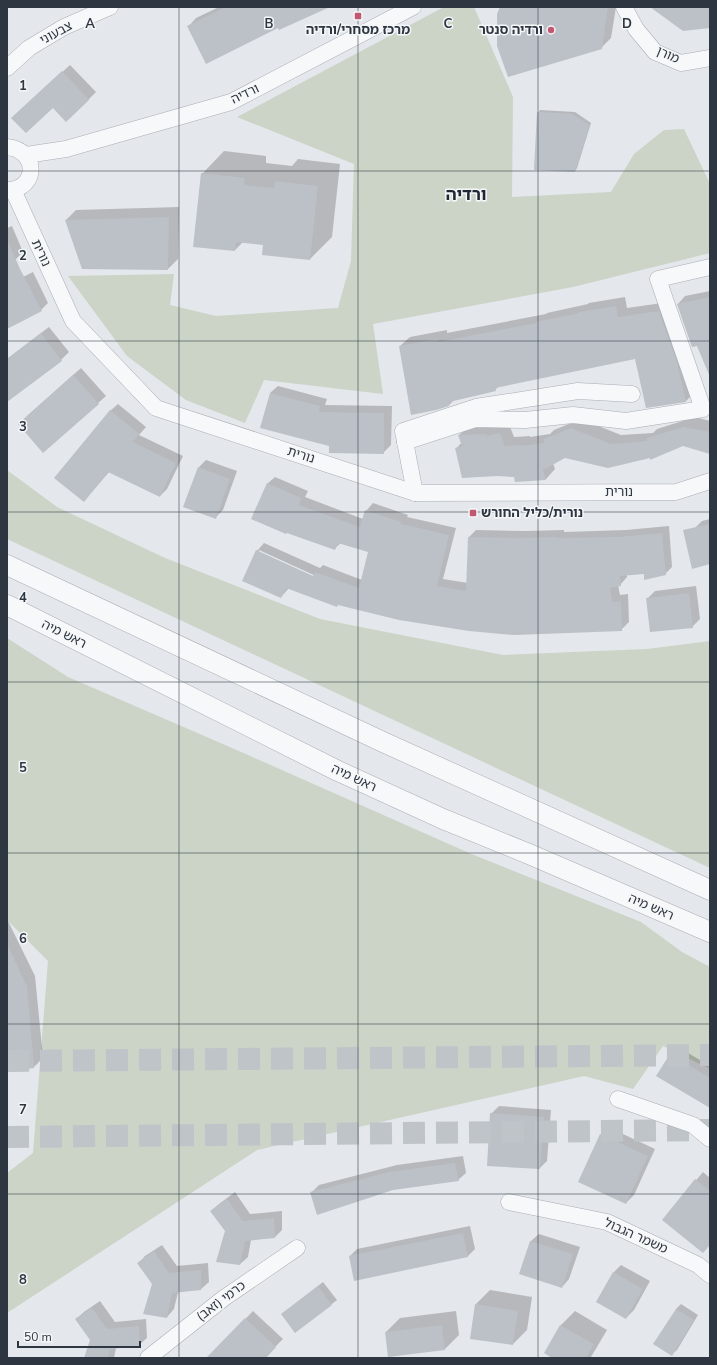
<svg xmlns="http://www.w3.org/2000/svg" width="717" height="1365" font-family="'Nunito Sans','Noto Sans Hebrew',sans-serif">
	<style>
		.green { fill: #cbd4c6 }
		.shadow { fill: #0003; fill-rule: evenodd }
		.building { fill: #bcc1c7 }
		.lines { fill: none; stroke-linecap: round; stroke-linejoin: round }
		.trunk-tunnel { stroke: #bfc4c9; stroke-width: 22; stroke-dasharray: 22 11; stroke-linecap: butt }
		.minor-casing { stroke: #a9aeb5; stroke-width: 17 }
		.tertiary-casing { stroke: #a9aeb5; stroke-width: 21 }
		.minor { stroke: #f7f8f9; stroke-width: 16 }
		.tertiary { stroke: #f7f8f9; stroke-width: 20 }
		.grid { fill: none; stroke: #2d3641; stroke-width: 1; stroke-opacity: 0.55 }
		.poi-dot { fill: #c15870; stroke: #f4f6f8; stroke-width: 1.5 }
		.labels { text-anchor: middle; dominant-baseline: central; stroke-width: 3; stroke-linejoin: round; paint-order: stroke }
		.poi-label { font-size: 13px; font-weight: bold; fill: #2d3641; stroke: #f4f6f8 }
		.street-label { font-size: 13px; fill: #2d3641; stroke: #f4f6f8 }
		.district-label { font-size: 17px; font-weight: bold; fill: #1f2732; stroke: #f4f6f8 }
		.grid-label { font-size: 13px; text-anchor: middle; font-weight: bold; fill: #2d3641; stroke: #f4f6f8; stroke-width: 3; stroke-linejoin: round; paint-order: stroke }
	</style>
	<rect width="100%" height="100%" fill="#e4e7eb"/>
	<g class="green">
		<path d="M444 7H474L513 97 512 197 611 192 634 154 664 130 684 129 710 184V253L573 287 373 324 383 394 264 380 245 423 186 400 127 356 68 276 174 274 170 305 216 316 338 308 351 261 354 164 237 117Z"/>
		<path d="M7 470 57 507 165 558 320 619 503 655 647 649 710 641V868L7 539Z"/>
		<path d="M7 638 68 677 239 751 469 853 641 922 682 952 710 967V1069L663 1046 633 1089 584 1076 257 1150 7 1313V1173L33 1153 48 961 7 920Z"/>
	</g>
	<g class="shadow">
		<path d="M219 7H328L278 27 189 26 196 18Z"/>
		<path d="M502 7H616L611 38 601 48Z"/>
		<path d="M70 65 96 92 88 100 53 107 20 111Z"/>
		<path d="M540 110 575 112 591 123 577 168 575 171 538 113Z"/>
		<path d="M224 151 266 156V163L292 166 298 159 340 164 332 237 310 259 264 244 243 242 235 250 202 174Z"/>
		<path d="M179 207 178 259 168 269 66 220 76 210Z"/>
		<path d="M12 226 23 252 15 260 7 263V228Z"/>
		<path d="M33 272 48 303 41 310 7 328V285Z"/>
		<path d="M710 291V375L697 345 692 346 678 304 685 296Z"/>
		<path d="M625 297 627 308 669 302 696 391 686 401 647 407 636 358 499 386 495 390 454 400 449 405 400 346 410 337 447 330V333L546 314 547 313 588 304 589 303Z"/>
		<path d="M49 327 69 352 61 360 7 401V359Z"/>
		<path d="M81 368 106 396 43 451 27 416Z"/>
		<path d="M278 386 327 399 325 405 392 406 391 445 383 453 330 445 270 393Z"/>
		<path d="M118 404 146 427 139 435 183 456 167 489 160 496 109 472 91 493 110 411Z"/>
		<path d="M695 417 710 421V453L683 445 650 457H565L553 463 555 469 546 479 514 476 456 449 462 442 459 435 469 426 509 424 514 437 530 436V437L550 434 554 430 581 419 621 435 653 433 657 429Z"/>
		<path d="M206 460 237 471 223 510 215 518 199 467Z"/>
		<path d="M275 477 308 491 305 497 363 519 366 511 373 503 408 515 407 517 456 528 443 579 468 583 469 537 476 530 526 531 564 530V532L626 530 669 526 672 567 665 574 645 573 627 575V577L620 585H618L620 595 628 594 629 622 621 630 289 588 281 597 257 551 264 543 320 568 323 565 362 580 369 552 341 543 334 549 267 484ZM259 550 318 577 317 579 259 552Z"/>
		<path d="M710 519V563L695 528 702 521Z"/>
		<path d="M696 586 700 619 692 627 648 598 655 591Z"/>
		<path d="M7 919 35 976 43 1058 34 1067 7 1071Z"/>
		<path d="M678 1047 710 1066V1107L658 1075 670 1054Z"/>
		<path d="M499 1106 551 1110 547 1161 540 1168 491 1114Z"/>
		<path d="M608 1127 655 1149 634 1195 626 1203 601 1135Z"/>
		<path d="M463 1156 466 1173 458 1180 312 1192 319 1185 397 1165Z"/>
		<path d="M703 1172 710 1178V1245L663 1220Z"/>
		<path d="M235 1192 250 1214 282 1211V1230L275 1237 251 1240 248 1257 240 1264 226 1231 211 1211 219 1204Z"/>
		<path d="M470 1226 475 1249 467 1257 350 1256 357 1249Z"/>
		<path d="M539 1234 580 1247 569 1279 562 1287 521 1273 531 1241Z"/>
		<path d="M162 1245 177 1266 208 1263 209 1282 201 1289 178 1292 174 1309 167 1317 153 1283 138 1264 145 1256Z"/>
		<path d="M621 1265 650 1281 634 1310 626 1318 597 1301 614 1272Z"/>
		<path d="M323 1282 337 1300 295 1332 282 1314Z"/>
		<path d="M490 1290 532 1297 527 1330 513 1344 476 1304Z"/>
		<path d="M100 1301 115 1322 146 1319 147 1338 139 1345 116 1348 114 1358H86L91 1340 76 1319 84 1312Z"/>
		<path d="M681 1304 698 1315 677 1350 672 1354 676 1309Z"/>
		<path d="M253 1311 283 1339 264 1358H218L213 1353Z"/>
		<path d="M456 1311 459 1335 445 1349 386 1332 400 1318Z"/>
		<path d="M575 1311 607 1330 591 1357 554 1358 545 1353 561 1325Z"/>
	</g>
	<g class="building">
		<path d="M226 7H330L279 30 278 28 206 64 187 26Z"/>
		<path d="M500 7H608L602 49 508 77 497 46V14Z"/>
		<path d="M650 7H710V28L683 31Z"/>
		<path d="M62 71 89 100 66 122 53 108 26 133 11 118Z"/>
		<path d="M537 112 572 114 590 125 575 172 534 170Z"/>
		<path d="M201 173 245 178 244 185 274 188 275 181 318 186 310 260 262 255 263 245 236 242 235 251 193 247Z"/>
		<path d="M169 217 168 270 82 269 65 220Z"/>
		<path d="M7 239 20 269 42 311 7 329Z"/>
		<path d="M710 297V377L697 346 692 347 677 304Z"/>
		<path d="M616 306 618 317 659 311 677 362 686 402 646 408 635 359 495 388 496 391 449 402V406L436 410 411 415 399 346 437 339 438 342 536 323V322L579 313V312Z"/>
		<path d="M41 333 62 361 7 402V359Z"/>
		<path d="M73 375 99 404 43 453 18 424Z"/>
		<path d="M270 393 320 406 319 412 384 413V454L329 453V446L260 428Z"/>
		<path d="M110 410 139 434 133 442 176 463 160 497 108 472 84 502 54 478Z"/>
		<path d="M684 427 710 432V454L683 446 650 460V458L608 468 565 458 543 470 546 480 515 482 514 477 497 476 462 478 455 448 462 446 458 435 487 434V436L500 433 505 446 520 445 521 446 544 443V439L571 428 611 444 647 441V438Z"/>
		<path d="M198 467 230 479 216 519 183 507Z"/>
		<path d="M267 483 301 498 299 505 360 527 365 510 401 522V524L449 535 437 586 466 591 468 537 518 538 557 537V538L618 537 662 533 666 575 644 580V574L620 576 621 586 610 588 612 602 621 601 622 631 514 635 469 631 399 620 338 605 337 607 286 588 281 598 242 581 256 550 313 576 315 572 359 588 368 552 338 543 335 550 287 533 286 534 251 519Z"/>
		<path d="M710 524V564L692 569 683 530Z"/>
		<path d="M689 593 693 628 650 632 646 598Z"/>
		<path d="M7 944 27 986 34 1068 7 1072Z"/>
		<path d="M670 1054 710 1078V1108L656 1076Z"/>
		<path d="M490 1113 544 1117 540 1169 487 1166Z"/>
		<path d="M600 1134 648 1156 626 1204 578 1182Z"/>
		<path d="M455 1163 459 1181 393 1190 317 1215 310 1192 389 1172Z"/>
		<path d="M695 1179 710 1191V1245L703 1253 662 1220Z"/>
		<path d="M227 1199 243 1221 274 1218 275 1238 245 1241 240 1265 216 1262 225 1231 210 1211Z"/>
		<path d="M463 1233 468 1257 354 1281 349 1256Z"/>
		<path d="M530 1241 573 1254 562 1288 519 1274Z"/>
		<path d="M154 1251 169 1273 201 1270V1290L172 1293 167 1318 143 1314 152 1284 137 1263Z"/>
		<path d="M613 1272 643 1289 626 1319 596 1302Z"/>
		<path d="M318 1286 332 1305 295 1333 281 1314Z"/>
		<path d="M475 1304 518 1311 513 1345 470 1339Z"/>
		<path d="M92 1308 107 1329 139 1326 140 1346 110 1349 108 1358H84L90 1340 75 1319Z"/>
		<path d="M676 1309 694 1320 672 1356 653 1344Z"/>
		<path d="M245 1318 276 1347 266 1358H206Z"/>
		<path d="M442 1325 445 1350 388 1357 385 1332Z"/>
		<path d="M560 1325 594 1344 586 1358H552L544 1353Z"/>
	</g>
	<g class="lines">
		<g class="trunk-tunnel">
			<path d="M7 1061 710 1055"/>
			<path d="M7 1137 710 1130"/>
		</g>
		<defs>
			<g id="minor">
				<path d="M624 7 636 29 655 52 681 63 710 58"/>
				<path d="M7 68 29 48 64 27 110 7"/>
				<path d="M7 147C39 150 38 190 7 190"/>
				<path d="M26 155 66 149 231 102 413 7"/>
				<path d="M13 190 73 321 156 408 415 493 676 492 710 481"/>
				<path d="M405 442 476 419 525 420 573 415 626 421 703 409 658 279 710 267"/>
				<path d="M415 493 403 431 476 407 578 391 632 394"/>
				<path d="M618 1099 693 1125 710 1139"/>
				<path d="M509 1202 607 1222 698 1265 710 1275"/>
				<path d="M148 1358 224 1298 297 1248"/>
			</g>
			<g id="tertiary">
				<path d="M7 565 383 742 710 890"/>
				<path d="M7 605 338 771 443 819 529 854 710 932"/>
			</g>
		</defs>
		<use href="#minor" class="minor-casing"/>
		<use href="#tertiary" class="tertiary-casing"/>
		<use href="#minor" class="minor"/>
		<use href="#tertiary" class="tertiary"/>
	</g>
	<path class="grid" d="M179 7V1358M358 7V1358M538 7V1358M7 171H710M7 341H710M7 512H710M7 682H710M7 853H710M7 1024H710M7 1194H710"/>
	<g class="poi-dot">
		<rect x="354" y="12" width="8" height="8" rx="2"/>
		<circle cx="551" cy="30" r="4"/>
		<rect x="469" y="509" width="8" height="8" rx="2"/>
	</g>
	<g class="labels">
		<g class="poi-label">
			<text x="358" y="30">מרכז מסחרי/ורדיה</text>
			<text x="543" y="30" text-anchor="end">ורדיה סנטר</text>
			<text x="481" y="513" text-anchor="start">נורית/כליל החורש</text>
		</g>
		<g class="street-label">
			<text transform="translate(56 33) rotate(-28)">צבעוני</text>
			<text transform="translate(668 55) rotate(23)">מורן</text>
			<text transform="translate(245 94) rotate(-26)">ורדיה</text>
			<text transform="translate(41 253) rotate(65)">נורית</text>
			<text transform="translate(301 455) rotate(18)">נורית</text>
			<text x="619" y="492">נורית</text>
			<text transform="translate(64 634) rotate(27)">ראש מיה</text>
			<text transform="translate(354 778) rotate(25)">ראש מיה</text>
			<text transform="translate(651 907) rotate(23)">ראש מיה</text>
			<text transform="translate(636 1236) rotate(24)">משמר הגבול</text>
			<text transform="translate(221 1301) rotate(-37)">כרמי (זאב)</text>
		</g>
		<g class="district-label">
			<text x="466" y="194">ורדיה</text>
		</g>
	</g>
	<g class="grid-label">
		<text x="90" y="28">A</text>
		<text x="269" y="28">B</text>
		<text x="448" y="28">C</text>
		<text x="627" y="28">D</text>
		<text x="23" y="90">1</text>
		<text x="23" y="260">2</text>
		<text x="23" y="431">3</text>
		<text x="23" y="602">4</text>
		<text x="23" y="772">5</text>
		<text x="23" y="943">6</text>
		<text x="23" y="1114">7</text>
		<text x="23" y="1284">8</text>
	</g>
	<rect width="717" height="1365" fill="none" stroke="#2d3641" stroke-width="16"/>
	<path d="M18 1341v6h122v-6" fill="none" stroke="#2d3641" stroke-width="2"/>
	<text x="24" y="1341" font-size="12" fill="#2d3641" stroke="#f4f6f8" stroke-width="3" paint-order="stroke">50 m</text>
</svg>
